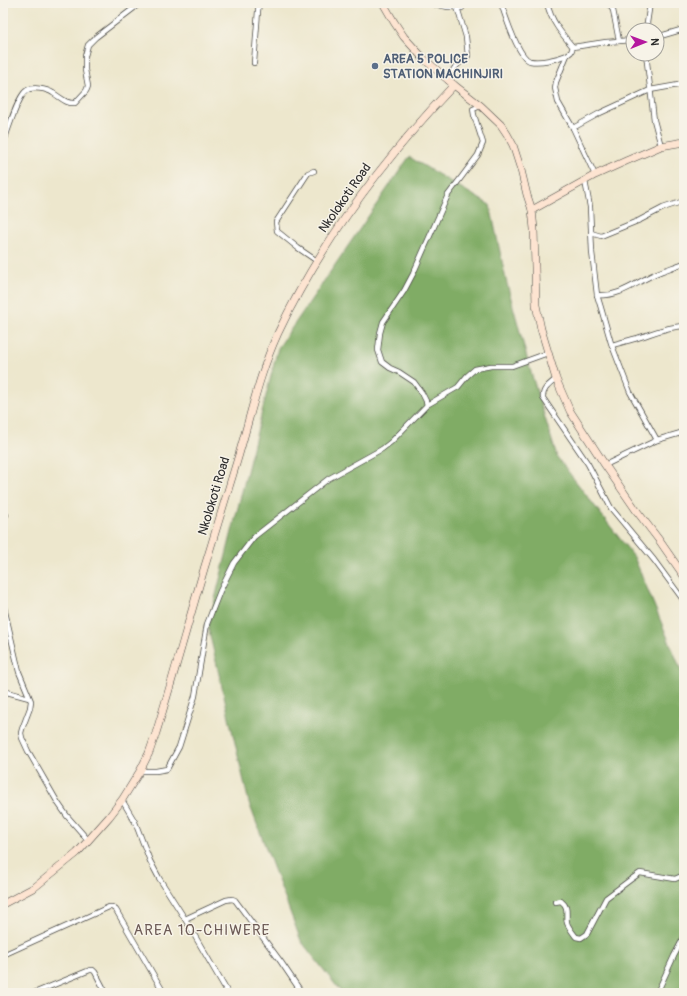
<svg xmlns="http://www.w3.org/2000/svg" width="687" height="996" font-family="Pangolin,sans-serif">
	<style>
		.forest { fill: #80ac65; stroke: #566c48 }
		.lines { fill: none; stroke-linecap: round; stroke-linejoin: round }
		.street-casing { stroke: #484743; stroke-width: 6 }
		.secondary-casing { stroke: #484743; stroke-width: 8 }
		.street { stroke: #fff; stroke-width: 4.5 }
		.secondary { stroke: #fde4d1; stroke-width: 7 }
		.service-dot { fill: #5c6f8a; stroke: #f7f3e8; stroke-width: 1.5 }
		.labels { text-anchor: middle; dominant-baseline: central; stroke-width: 3; stroke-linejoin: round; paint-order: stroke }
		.service-label { font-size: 13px; font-weight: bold; fill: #4e5e75; stroke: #f7f3e8; text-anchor: start }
		.street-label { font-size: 13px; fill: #2b2b2b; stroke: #f7f3e8 }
		.quarter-label { font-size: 15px; letter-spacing: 1px; fill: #6c5a55; stroke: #f7f3e8 }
	</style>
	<rect width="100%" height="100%" fill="#f7f3e8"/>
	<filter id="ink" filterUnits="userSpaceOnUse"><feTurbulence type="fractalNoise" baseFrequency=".025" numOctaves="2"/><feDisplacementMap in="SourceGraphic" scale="8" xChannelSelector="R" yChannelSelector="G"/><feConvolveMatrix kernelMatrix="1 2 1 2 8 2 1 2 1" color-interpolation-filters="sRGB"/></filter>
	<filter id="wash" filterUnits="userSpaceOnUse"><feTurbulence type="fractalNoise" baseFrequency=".012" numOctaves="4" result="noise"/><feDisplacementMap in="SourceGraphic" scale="16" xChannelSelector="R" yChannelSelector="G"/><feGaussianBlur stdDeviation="0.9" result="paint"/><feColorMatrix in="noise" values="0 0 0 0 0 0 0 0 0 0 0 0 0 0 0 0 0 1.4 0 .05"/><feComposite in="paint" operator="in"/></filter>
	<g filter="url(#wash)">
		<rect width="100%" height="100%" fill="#ede7cd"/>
		<path class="forest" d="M409 157 490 205 506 280 530 369 557 457 634 557 684 677V993H342L301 941 249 803 208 627 278 348Z"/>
	</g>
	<g filter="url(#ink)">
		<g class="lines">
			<defs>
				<g id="street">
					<path d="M430 3C436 5 442 6 448 7 453 7 457 7 462 8"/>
					<path d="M501 3C505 15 518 57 530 61 541 63 557 59 567 55"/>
					<path d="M547 3C551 21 561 33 573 47"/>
					<path d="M608 3 613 10 619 41"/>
					<path d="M646 30 650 3"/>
					<path d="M657 37 684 29"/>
					<path d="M573 47 571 52 567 55 556 82 555 88 558 102 573 128 595 175"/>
					<path d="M573 47 606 42 633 40"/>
					<path d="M646 54 654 120 661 146"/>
					<path d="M254 63 258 11 259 3"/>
					<path d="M448 81C452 68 458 64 468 56L466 37 457 7V3"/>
					<path d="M573 128 600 113 650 90 684 84"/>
					<path d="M3 145C6 135 18 97 26 91 32 86 47 89 53 93 60 97 66 104 75 103L86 91 87 89 88 86 85 70V56L88 45 96 37 134 8 140 3"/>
					<path d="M314 171 308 173 276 222 277 231 298 248 317 261"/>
					<path d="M585 181 590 207 592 252 597 295 601 308 611 343 630 392 657 440"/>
					<path d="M591 233 601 236 640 220 663 208 684 201"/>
					<path d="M597 295C618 298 637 282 655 274 664 270 674 267 684 263"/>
					<path d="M612 345C619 343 627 341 634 339 652 334 664 327 684 326"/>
					<path d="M556 379C550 384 542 389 543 398L588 464 611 508 654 560 684 601"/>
					<path d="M427 405 458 387 467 376 475 369 491 366H512L548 353"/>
					<path d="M605 465 657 440 684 432"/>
					<path d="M3 517 6 515"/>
					<path d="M3 603 19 672 31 701 30 708 22 729 21 733 22 738 28 751 58 803 67 816 88 840"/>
					<path d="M3 691 29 698"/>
					<path d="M140 771H156L167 769 179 747 195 696 207 624 220 591 234 563 254 537 328 479 382 449 391 442 427 405 426 401 422 393 414 382 399 372 390 368 382 362 378 350 380 333 383 322 404 291 413 274 448 195 478 155 483 143 474 115 473 109 481 106"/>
					<path d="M122 800 135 822 150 861 159 878 185 919 228 993"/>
					<path d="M555 902 561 901C570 908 565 914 567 923 569 928 573 933 576 937L581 938 587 934 606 898 630 880 640 873 675 879 684 875"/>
					<path d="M185 919 226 900 232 899 235 900 281 962 302 993"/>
					<path d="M3 955 109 907H112L116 910 164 993"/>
					<path d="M34 993 90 970H93L95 972 106 993"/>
					<path d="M657 993 674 956 684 937"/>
				</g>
				<g id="secondary">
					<path d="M383 3 394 22 404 37 424 59 454 85 481 106 501 125 507 134 513 145 521 170 527 195 532 210 534 229 536 305 541 329 556 379 570 411 605 465 636 510 659 540 684 576"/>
					<path d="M532 210 595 175 626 161 661 146 684 142"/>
					<path d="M3 904 35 887 77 853 109 817 122 800 140 771 149 753 156 733C173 678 188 623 204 569 215 533 226 497 237 461 250 418 259 374 278 333 322 240 383 160 454 85"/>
				</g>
			</defs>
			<use href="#street" class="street-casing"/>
			<use href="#secondary" class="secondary-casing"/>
			<use href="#street" class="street"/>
			<use href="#secondary" class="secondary"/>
		</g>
	</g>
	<circle class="service-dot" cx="375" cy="66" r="4"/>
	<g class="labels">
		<g class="service-label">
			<text x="383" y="59">AREA 5 POLICE<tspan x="383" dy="15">STATION MACHINJIRI</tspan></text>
		</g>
		<g class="street-label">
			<text transform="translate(345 198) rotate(-55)">Nkolokoti Road</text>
			<text transform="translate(214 496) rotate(-73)">Nkolokoti Road</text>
		</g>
		<g class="quarter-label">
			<text x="202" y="930">AREA 10-CHIWERE</text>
		</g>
	</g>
	<rect width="687" height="996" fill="none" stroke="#f7f3e8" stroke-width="16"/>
	<g transform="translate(645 42) rotate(89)"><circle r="19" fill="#f7f3e8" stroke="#a5a39c"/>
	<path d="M0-3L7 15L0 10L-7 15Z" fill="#b5179e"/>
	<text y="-6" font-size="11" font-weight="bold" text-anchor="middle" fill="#2b2b2b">N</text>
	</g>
</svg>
